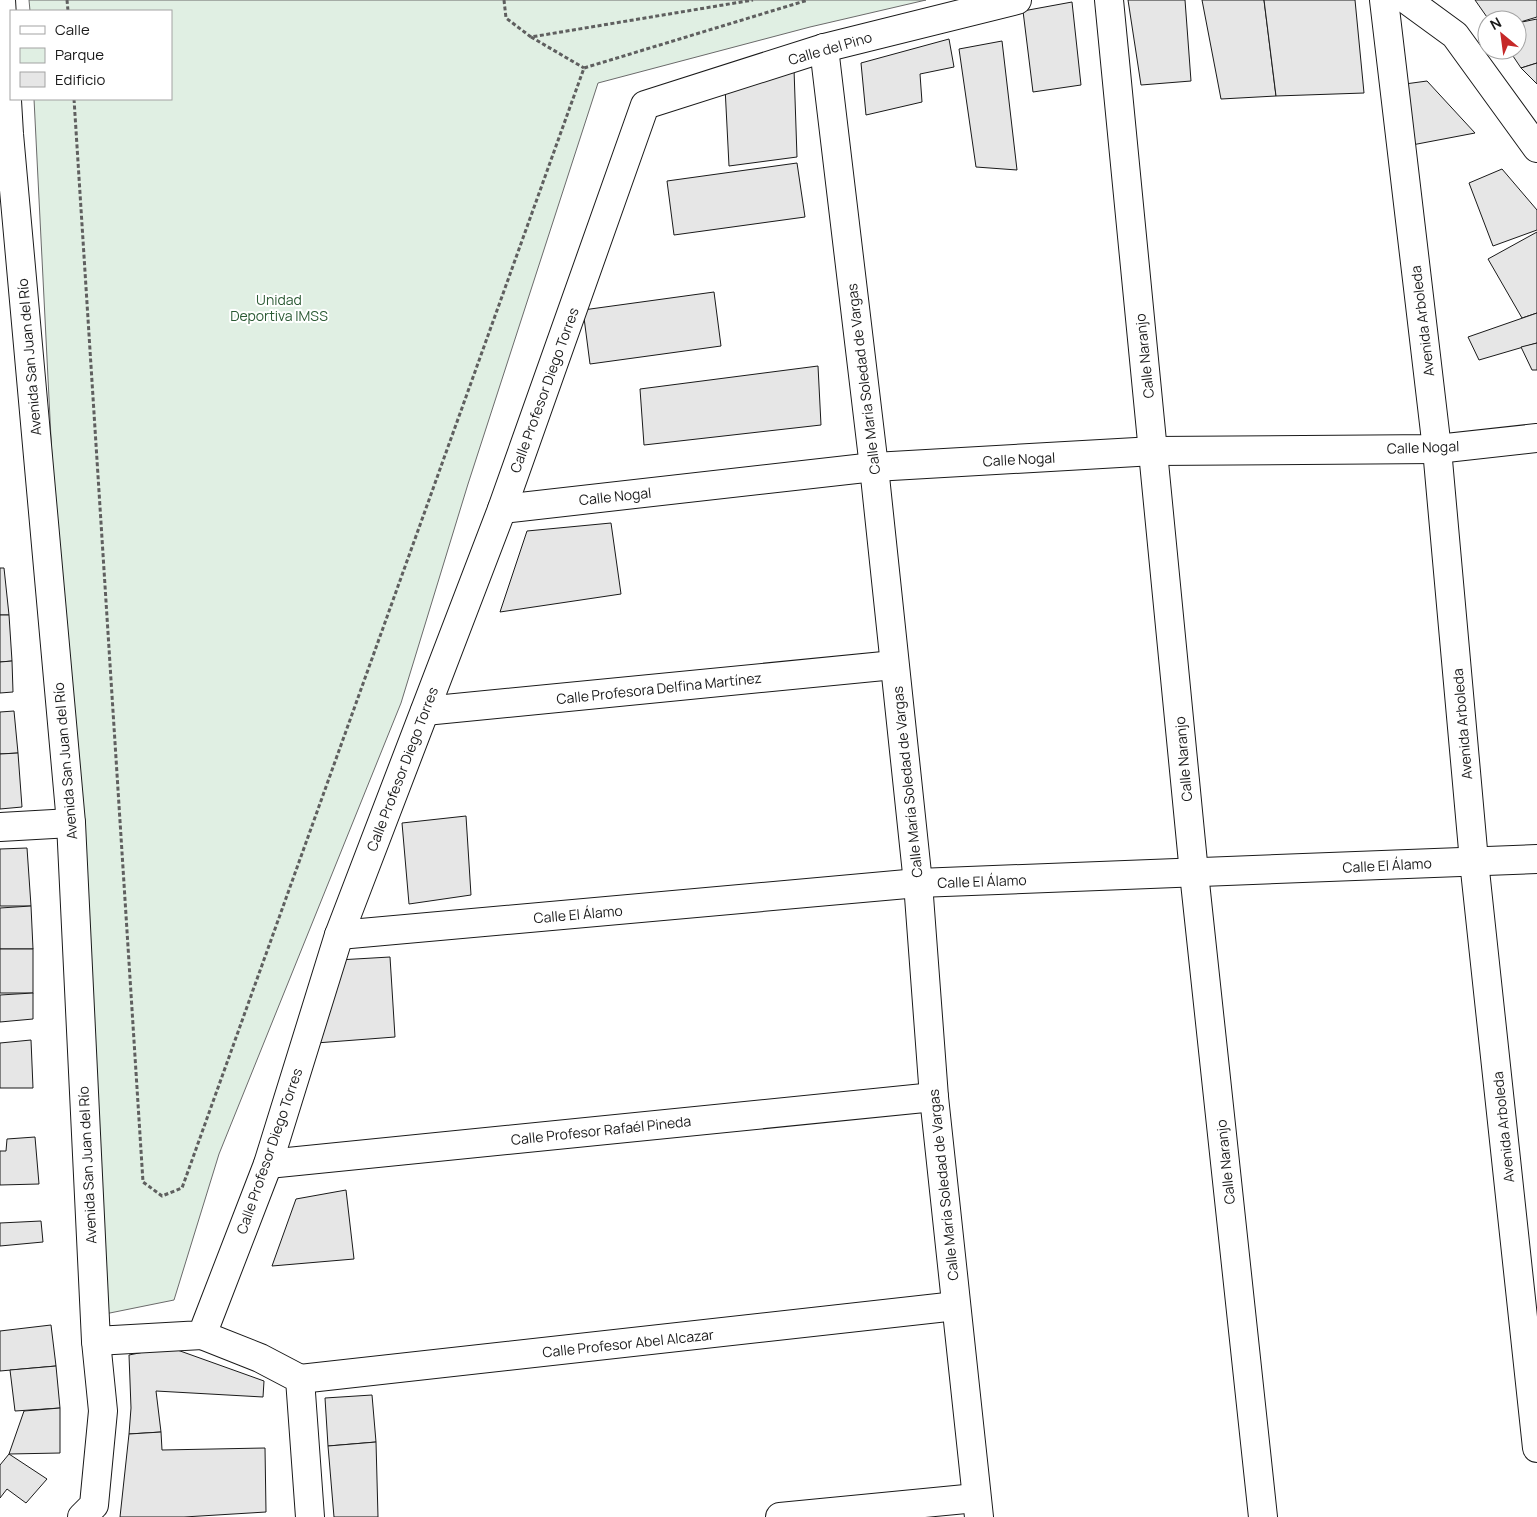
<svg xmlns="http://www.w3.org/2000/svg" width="1537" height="1517" font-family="Manrope,sans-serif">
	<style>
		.green { fill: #e0efe3; stroke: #6a6a6a }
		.building { fill: #e6e6e6; stroke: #1a1a1a }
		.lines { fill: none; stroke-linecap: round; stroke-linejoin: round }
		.minor-casing { stroke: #1a1a1a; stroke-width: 30 }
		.tertiary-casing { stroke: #1a1a1a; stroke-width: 30 }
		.path { stroke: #5f5f5f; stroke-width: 3; stroke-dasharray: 4 2.5; stroke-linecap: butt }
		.minor { stroke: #fff; stroke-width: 28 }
		.tertiary { stroke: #fff; stroke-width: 28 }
		.labels { text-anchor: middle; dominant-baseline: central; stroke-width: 4; stroke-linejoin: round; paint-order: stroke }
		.street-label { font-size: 14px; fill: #1a1a1a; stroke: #fff }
		.park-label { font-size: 14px; fill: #2b5a34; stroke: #fff }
	</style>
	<rect width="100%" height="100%" fill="#fff"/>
	<path class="green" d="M29 0H926L810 27 598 83 468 484 401 703 219 1154 174 1300 95 1316 34 99H171V11H30Z"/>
	<g class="building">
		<path d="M1128 0H1185L1191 81 1141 85Z"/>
		<path d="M1202 0H1264L1276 96 1221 99Z"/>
		<path d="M1264 0H1355L1364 93 1276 96Z"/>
		<path d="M1475 0H1537V17L1517 23V20H1489Z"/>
		<path d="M1072 2 1081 85 1033 92 1023 11Z"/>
		<path d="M1537 19V63L1521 68 1509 50H1517V23Z"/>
		<path d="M949 39 954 67 920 74 922 102 866 115 861 63Z"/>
		<path d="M1002 41 1017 170 976 167 959 49Z"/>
		<path d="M1537 63V84L1521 68Z"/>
		<path d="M794 69 797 157 729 166 725 87Z"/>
		<path d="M1427 81 1475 133 1412 145 1405 84Z"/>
		<path d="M797 163 805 217 674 235 667 181Z"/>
		<path d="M1502 169 1537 210V230L1493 246 1469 183Z"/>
		<path d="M1537 232V313L1522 318 1488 259Z"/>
		<path d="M714 292 721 346 590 364 583 310Z"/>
		<path d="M1537 313V343L1479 360 1468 337Z"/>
		<path d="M1537 343V370H1532L1521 347Z"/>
		<path d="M818 366 821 425 644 445 640 389Z"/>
		<path d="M611 523 621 594 500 612 527 531Z"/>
		<path d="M0 568H4L9 615H0Z"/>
		<path d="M0 615H9L12 661 0 662Z"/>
		<path d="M12 661 13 692 0 693V662Z"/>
		<path d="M14 711 18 753 0 754V712Z"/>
		<path d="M18 753 22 807 0 809V754Z"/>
		<path d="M466 816 471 895 409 904 402 823Z"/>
		<path d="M27 848 31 906H0V849Z"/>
		<path d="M31 906 33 949H0V908Z"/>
		<rect x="0" y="949" width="33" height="44"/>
		<path d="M390 957 395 1037 316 1043 338 960Z"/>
		<path d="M33 993V1019L0 1022V995Z"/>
		<path d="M31 1040 33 1088H0V1043Z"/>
		<path d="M35 1137 39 1184 0 1185V1151H6L7 1139Z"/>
		<path d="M346 1190 354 1259 272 1266 296 1199Z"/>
		<path d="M41 1221 43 1242 0 1246V1223Z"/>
		<path d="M51 1325 56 1366 0 1371V1331Z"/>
		<path d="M169 1347 264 1381 263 1397 156 1391 161 1432 129 1434 131 1408 129 1355Z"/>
		<path d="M56 1366 60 1408 15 1411 10 1370Z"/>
		<path d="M372 1395 376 1442 328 1446 325 1398Z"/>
		<path d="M60 1408V1453L9 1454 24 1411Z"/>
		<path d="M161 1432 162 1450 265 1448 266 1512 184 1517H120L129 1434Z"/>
		<path d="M376 1442 378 1517H334L328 1446Z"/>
		<path d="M9 1454 47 1479 26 1503 7 1489 0 1498V1465Z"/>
	</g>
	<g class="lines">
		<defs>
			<g id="minor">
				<path d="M1109 0 1194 873 1263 1517"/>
				<path d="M1384 0 1437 449 1474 861 1537 1448"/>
				<path d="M1407 0 1455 35 1537 148"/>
				<path d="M824 48 874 467 918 883 934 1097 979 1517"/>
				<path d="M502 509 874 467 1154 451 1437 449 1537 438"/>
				<path d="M425 711 894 665"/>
				<path d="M0 827 71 823"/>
				<path d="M339 935 918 883 1537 859"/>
				<path d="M268 1164 934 1097"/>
				<path d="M202 1335 260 1358 300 1379 310 1517"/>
				<path d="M300 1379 956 1306"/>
				<path d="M82 1517 94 1505 103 1411 96 1341"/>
				<path d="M780 1517 976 1498"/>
			</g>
			<path id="tertiary" d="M1 0 9 134 71 823 96 1341 202 1335 268 1164 339 935 502 509 645 105 824 48 1017 0"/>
		</defs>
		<use href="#minor" class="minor-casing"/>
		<use href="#tertiary" class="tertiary-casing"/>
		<g class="path">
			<path d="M67 0 68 11"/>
			<path d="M504 0 506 18 531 37 753 0"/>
			<path d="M531 37 584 68"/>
			<path d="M74 99 143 1182 162 1196 182 1188 584 68 808 0"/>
		</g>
		<use href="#minor" class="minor"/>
		<use href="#tertiary" class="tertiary"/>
	</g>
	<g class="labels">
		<g class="street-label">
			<text transform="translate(830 48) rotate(-16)">Calle del Pino</text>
			<text transform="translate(1422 321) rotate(-97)">Avenida Arboleda</text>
			<text transform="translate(1144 356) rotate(-96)">Calle Naranjo</text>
			<text transform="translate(29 357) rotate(-95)">Avenida San Juan del Río</text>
			<text transform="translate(863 379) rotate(-97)">Calle María Soledad de Vargas</text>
			<text transform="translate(544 390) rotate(-70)">Calle Profesor Diego Torres</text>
			<text transform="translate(1423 447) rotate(-2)">Calle Nogal</text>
			<text transform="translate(1019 459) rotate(-3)">Calle Nogal</text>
			<text transform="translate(615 496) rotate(-6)">Calle Nogal</text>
			<text transform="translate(659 688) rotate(-6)">Calle Profesora Delfina Martínez</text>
			<text transform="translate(1462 724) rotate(-95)">Avenida Arboleda</text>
			<text transform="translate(1183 759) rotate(-95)">Calle Naranjo</text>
			<text transform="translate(65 761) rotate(-95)">Avenida San Juan del Río</text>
			<text transform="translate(402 769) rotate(-69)">Calle Profesor Diego Torres</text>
			<text transform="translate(907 782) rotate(-96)">Calle María Soledad de Vargas</text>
			<text transform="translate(1387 865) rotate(-3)">Calle El Álamo</text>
			<text transform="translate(982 881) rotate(-2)">Calle El Álamo</text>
			<text transform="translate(578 914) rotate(-5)">Calle El Álamo</text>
			<text transform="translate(1503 1127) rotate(-96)">Avenida Arboleda</text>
			<text transform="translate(601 1130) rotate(-6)">Calle Profesor Rafaél Pineda</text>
			<text transform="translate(269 1151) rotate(-71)">Calle Profesor Diego Torres</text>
			<text transform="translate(1225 1162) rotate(-96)">Calle Naranjo</text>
			<text transform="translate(87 1165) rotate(-93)">Avenida San Juan del Río</text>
			<text transform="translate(943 1185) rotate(-96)">Calle María Soledad de Vargas</text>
			<text transform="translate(628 1343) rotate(-6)">Calle Profesor Abel Alcazar</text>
		</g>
		<g class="park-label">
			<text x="279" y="299">Unidad<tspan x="279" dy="16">Deportiva IMSS</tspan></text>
		</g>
	</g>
	<rect x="10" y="10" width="162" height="90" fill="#ffffff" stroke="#a3a3a3"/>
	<rect x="20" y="26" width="25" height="8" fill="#ffffff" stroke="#a3a3a3"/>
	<text x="55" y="35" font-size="15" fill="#1a1a1a">Calle</text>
	<rect x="20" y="48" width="25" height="15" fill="#e0efe3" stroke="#a3a3a3"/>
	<text x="55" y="60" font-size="15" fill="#1a1a1a">Parque</text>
	<rect x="20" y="72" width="25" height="15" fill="#e6e6e6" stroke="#a3a3a3"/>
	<text x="55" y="85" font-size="15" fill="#1a1a1a">Edificio</text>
	<g transform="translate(1502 35) rotate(331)"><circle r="24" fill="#ffffff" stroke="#a3a3a3"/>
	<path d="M0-4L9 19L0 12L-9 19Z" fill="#c62828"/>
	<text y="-8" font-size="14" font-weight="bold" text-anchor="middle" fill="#1a1a1a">N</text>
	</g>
</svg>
